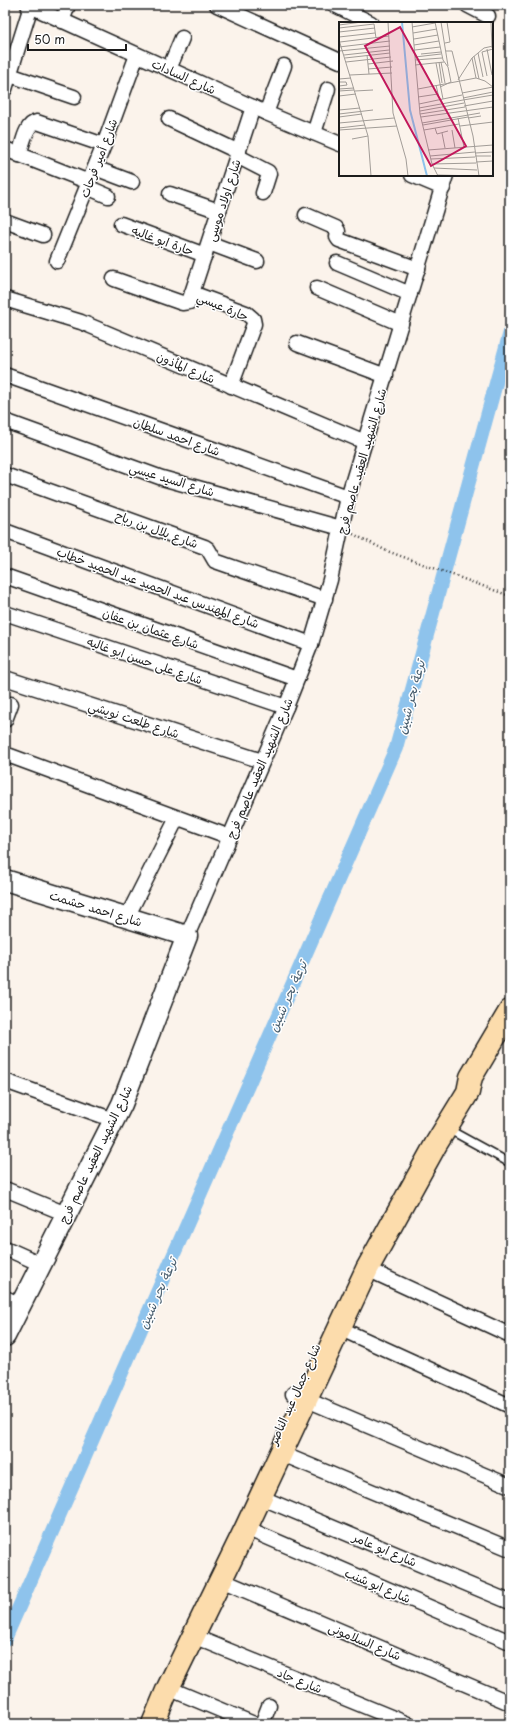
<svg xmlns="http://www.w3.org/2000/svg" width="515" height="1729" font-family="'Playpen Sans','Playpen Sans Arabic',sans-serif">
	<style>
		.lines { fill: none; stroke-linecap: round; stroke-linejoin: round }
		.canal { stroke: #8ec3ec; stroke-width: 14 }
		.lane-casing { stroke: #1c1c1c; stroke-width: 10 }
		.street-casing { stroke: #1c1c1c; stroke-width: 17 }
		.secondary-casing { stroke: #1c1c1c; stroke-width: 23 }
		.primary-casing { stroke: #1c1c1c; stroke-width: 25 }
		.path { stroke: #1c1c1c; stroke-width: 2.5; stroke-dasharray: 1 3; stroke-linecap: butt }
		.lane { stroke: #fff; stroke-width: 7 }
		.street { stroke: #fff; stroke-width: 14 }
		.secondary { stroke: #fff; stroke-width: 20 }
		.primary { stroke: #fcdcac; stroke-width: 22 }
		.labels { text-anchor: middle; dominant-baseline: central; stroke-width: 3; stroke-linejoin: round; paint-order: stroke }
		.street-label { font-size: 12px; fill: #1c1c1c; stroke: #fff }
		.water-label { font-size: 13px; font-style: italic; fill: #4a5f6f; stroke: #fff }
		.inset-river { fill: none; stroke: #8ec3ec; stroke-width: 2 }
		.inset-road { fill: none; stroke: #a29d98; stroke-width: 1 }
		.view { fill: #c2185b; fill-opacity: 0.15; stroke: #c2185b; stroke-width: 2 }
		.inset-edge { fill: none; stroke: #1c1c1c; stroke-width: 2 }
	</style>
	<rect width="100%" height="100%" fill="#fbf3eb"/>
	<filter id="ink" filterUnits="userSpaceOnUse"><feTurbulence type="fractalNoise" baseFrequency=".025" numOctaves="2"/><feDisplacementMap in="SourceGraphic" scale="8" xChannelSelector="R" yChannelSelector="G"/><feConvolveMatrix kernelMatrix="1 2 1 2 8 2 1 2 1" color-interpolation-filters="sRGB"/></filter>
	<g filter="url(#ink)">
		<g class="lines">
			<path class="canal" d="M5 1639 396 748 510 332"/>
			<defs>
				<path id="lane" d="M448 1129 510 1163"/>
				<g id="street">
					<path d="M28 5 266 113 340 144"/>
					<path d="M217 5 340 61"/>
					<path d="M335 5 371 23"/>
					<path d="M467 5 488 16"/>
					<path d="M62 21 68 5"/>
					<path d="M169 69 182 38"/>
					<path d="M10 75 74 97"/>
					<path d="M5 89 31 6"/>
					<path d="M266 113 284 66"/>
					<path d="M169 119 239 152"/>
					<path d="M314 133 328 89"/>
					<path d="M5 149 89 182"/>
					<path d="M19 155C23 144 25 124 37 122L104 145"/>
					<path d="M237 156 268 172 269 174 263 193"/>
					<path d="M95 168 132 182"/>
					<path d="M412 175 443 188"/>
					<path d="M87 187 108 196"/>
					<path d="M170 194 219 211"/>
					<path d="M306 215 336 228 338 231 337 237 339 240 418 269"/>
					<path d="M5 221 43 235"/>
					<path d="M121 224 205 255"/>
					<path d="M209 243 257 261"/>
					<path d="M57 261 104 145 137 55"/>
					<path d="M337 263 410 294"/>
					<path d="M114 279 182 303 189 302 253 107"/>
					<path d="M317 288 401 324"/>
					<path d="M192 293 246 313 253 319 254 324 231 386"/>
					<path d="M5 299 81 322 365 442"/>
					<path d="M297 343 386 376"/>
					<path d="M5 375 348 497"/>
					<path d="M5 421 162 478 341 528"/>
					<path d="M5 475 205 547 208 549 215 561 325 599"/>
					<path d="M5 531 311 644"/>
					<path d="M5 576 297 679"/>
					<path d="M5 613 286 707"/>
					<path d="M5 678 262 761"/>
					<path d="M5 720 11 704"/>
					<path d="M5 754 230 837"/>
					<path d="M127 917 177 818"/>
					<path d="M187 936 286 707 311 644 330 580 348 497 446 175"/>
					<path d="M5 1081 114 1120"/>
					<path d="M5 1189 66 1214"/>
					<path d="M5 1248 41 1264"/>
					<path d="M367 1269 510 1335"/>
					<path d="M5 1298 21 1305"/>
					<path d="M339 1328 510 1406"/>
					<path d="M293 1394 510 1486"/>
					<path d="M280 1453 510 1549"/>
					<path d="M260 1497 510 1602"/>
					<path d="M246 1528 510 1642"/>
					<path d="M221 1580 510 1703"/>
					<path d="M193 1636 408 1724"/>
					<path d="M168 1688 254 1724"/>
					<path d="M262 1724 269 1706"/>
				</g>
				<path id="secondary" d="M5 880 187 936 122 1104 5 1336"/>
				<path id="primary" d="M153 1724 168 1688 246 1528 367 1269 436 1144 468 1092 471 1077 510 1011"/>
			</defs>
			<use href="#lane" class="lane-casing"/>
			<use href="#street" class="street-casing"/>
			<use href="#secondary" class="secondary-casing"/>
			<use href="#primary" class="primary-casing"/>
			<path class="path" d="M353 534 387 551 510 596"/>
			<use href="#lane" class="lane"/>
			<use href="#street" class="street"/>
			<use href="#secondary" class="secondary"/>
			<use href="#primary" class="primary"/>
		</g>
	</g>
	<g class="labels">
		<g class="street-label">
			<text transform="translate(184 76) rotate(24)">شارع السادات</text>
			<text transform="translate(98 158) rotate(-69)">شارع أمير فرحات</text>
			<text transform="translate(223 200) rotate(-72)">شارع اولاد موسى</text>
			<text transform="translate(163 240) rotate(20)">حارة ابو غاليه</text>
			<text transform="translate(223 306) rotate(23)">حارة عيسي</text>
			<text transform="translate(186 367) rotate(23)">شارع المأذون</text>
			<text transform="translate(177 436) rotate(20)">شارع احمد سلطان</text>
			<text transform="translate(361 461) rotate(-74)">شارع الشهيد العقيد عاصم فرج</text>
			<text transform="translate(172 479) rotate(17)">شارع السيد عيسي</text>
			<text transform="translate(157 529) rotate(20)">شارع بلال بن رباح</text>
			<text transform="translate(158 587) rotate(20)">شارع المهندس عبد الحميد عبد الحميد خطاب</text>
			<text transform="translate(151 628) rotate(19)">شارع عثمان بن عفان</text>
			<text transform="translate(145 660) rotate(19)">شارع على حسن ابو غاليه</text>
			<text transform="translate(134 719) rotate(18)">شارع طلعت نويشي</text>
			<text transform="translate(259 768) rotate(-67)">شارع الشهيد العقيد عاصم فرج</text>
			<text transform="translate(96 908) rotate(17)">شارع احمد حشمت</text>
			<text transform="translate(95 1154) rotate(-64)">شارع الشهيد العقيد عاصم فرج</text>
			<text transform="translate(294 1394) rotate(-66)">شارع جمال عبد الناصر</text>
			<text transform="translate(385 1549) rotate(23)">شارع ابو عامر</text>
			<text transform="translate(378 1585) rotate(23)">شارع ابو شنب</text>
			<text transform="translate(365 1641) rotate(23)">شارع السلامونى</text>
			<text transform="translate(300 1680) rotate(22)">شارع جاد</text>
		</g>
		<g class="water-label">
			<text transform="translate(410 697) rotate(-75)">ترعة بحر شبين</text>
			<text transform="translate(287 996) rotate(-66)">ترعة بحر شبين</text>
			<text transform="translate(157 1293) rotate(-66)">ترعة بحر شبين</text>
		</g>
	</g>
	<g transform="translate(339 22)">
		<rect width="154" height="154" fill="#fbf3eb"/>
		<path class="inset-river" d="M63 0 71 88 88 154"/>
		<path class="inset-road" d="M49 0 54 91 67 137 69 154M73 0 81 92 93 142 99 154M96 0 104 38 109 45 112 60 101 65M102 0 109 44M152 0 153 26M0 3 23 0M73 5 96 1M0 6 35 2 37 16M0 10 36 6M74 11 98 7M0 15 36 11M75 17 99 13M0 18 29 114 32 154M1 20 50 14M106 21 111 20 108 0M75 23 100 19M0 25 51 19M148 27 153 53M76 28 101 25M0 29 51 24M107 29H113L134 114 140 154M139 31 144 55M82 32 102 30M5 33 50 28M28 33 30 52M135 34 140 57M76 35 102 32M6 36 51 31M133 36 137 56M76 38 103 36M7 40 52 35M100 40 103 61M102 40 106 61M97 41 104 77M29 42 54 39M76 43 105 40M29 47 53 45M11 53 53 51M148 54 143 30 154 27M0 57 12 56M119 58 133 36 145 26 154 24M0 60H7L8 63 0 64M97 63 100 76M0 67 15 66M79 67 137 56 146 59 154 65M0 69 15 68M16 69 34 68M123 71 154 65M0 74 17 72M79 75 99 72M124 76 154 70M124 78 154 73M80 82 123 73M125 84 154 79M80 86 124 78M0 88 21 86M81 89 125 81M0 92 34 88M81 92 126 85M0 95 23 92M82 95 154 85M119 96 125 125M129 96 142 94M0 101 55 96M83 101 141 91M84 103 129 95M121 104 154 100M0 106 26 103M96 106 98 112 109 109M0 108 58 104M85 108 120 102M113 108 116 126M103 111 106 126M13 117 29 114M89 128 154 123M136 131 154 130M91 134 136 130M136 134H152M92 137 136 135M137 140 154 139M93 142 137 141M95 146 138 148M98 153 140 154"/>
		<path class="view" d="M61 5 127 124 92 144 26 24Z"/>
		<rect width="154" height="154" class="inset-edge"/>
	</g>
	<rect width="515" height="1729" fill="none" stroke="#fff" stroke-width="20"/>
	<rect x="10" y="10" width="495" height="1709" fill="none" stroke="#1c1c1c" stroke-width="1.5" filter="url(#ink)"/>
	<path d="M28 44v6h98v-6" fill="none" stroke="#1c1c1c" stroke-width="2"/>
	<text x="34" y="44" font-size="12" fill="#1c1c1c" stroke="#ffffff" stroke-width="3" paint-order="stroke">50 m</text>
</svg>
